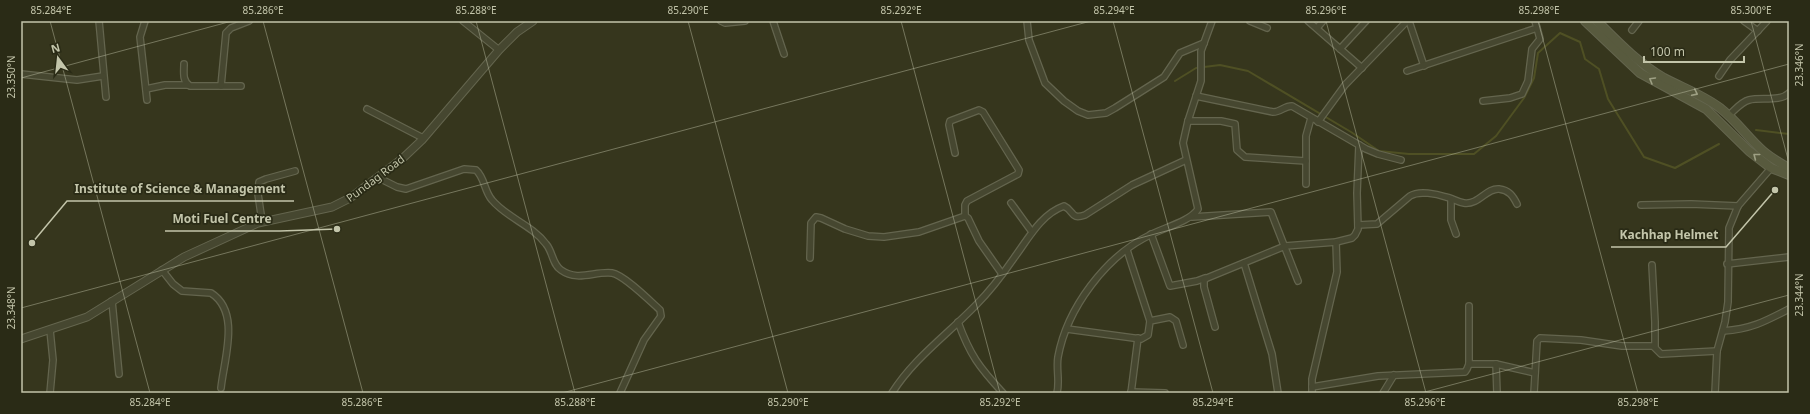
<svg xmlns="http://www.w3.org/2000/svg" width="1810" height="414" font-family="'Noto Sans',sans-serif">
	<style>
		.lines { fill: none; stroke-linecap: round; stroke-linejoin: round }
		.stream { stroke: #4f5024; stroke-width: 2 }
		.minor-casing { stroke: #64654e; stroke-width: 8 }
		.tertiary-casing { stroke: #64654e; stroke-width: 9 }
		.secondary-casing { stroke: #64654e; stroke-width: 10 }
		.minor { stroke: #464730; stroke-width: 5.5 }
		.tertiary { stroke: #464730; stroke-width: 7 }
		.secondary { stroke: #585a3e; stroke-width: 8 }
		.oneway { stroke: #9ea084 }
		.ticks { fill: none; stroke: #c3c5aa; stroke-width: 1; stroke-opacity: 0.45 }
		.labels { text-anchor: middle; dominant-baseline: central; stroke-width: 3.5; stroke-linejoin: round; paint-order: stroke }
		.street-label { font-size: 11px; fill: #c3c5aa; stroke: #2a2b16 }
		.leader { fill: none; stroke: #c3c5aa; stroke-width: 1.5 }
		.callout-dot { fill: #c3c5aa; stroke: #2a2b16; stroke-width: 1.5 }
		.callout-label { font-size: 12px; text-anchor: middle; font-weight: bold; fill: #c3c5aa; stroke: #2a2b16; stroke-width: 3.5; stroke-linejoin: round; paint-order: stroke }
		.neatline { fill: none; stroke: #c3c5aa; stroke-width: 1.5 }
		.ticks-label { font-size: 10px; text-anchor: middle; fill: #c3c5aa }
	</style>
	<rect width="100%" height="100%" fill="#36361d"/>
	<g class="lines">
		<g class="stream">
			<path d="M1175 81 1196 68 1220 65 1248 71 1351 132 1379 151 1409 154H1474L1496 136 1524 98 1534 78 1538 53 1560 33 1580 42 1585 59 1599 69 1608 99 1644 157 1675 168 1719 144"/>
			<path d="M1756 130 1789 134"/>
		</g>
		<defs>
			<g id="minor">
				<path d="M99 21 106 97"/>
				<path d="M145 21 140 37 147 100"/>
				<path d="M463 21 499 50"/>
				<path d="M721 21 725 23 745 21"/>
				<path d="M773 21 784 54"/>
				<path d="M1027 21 1029 40 1045 83 1064 101 1078 111 1088 115 1106 113 1115 108 1164 77 1180 53 1204 43"/>
				<path d="M1250 21 1267 28"/>
				<path d="M1308 21 1362 68"/>
				<path d="M1409 21 1424 66"/>
				<path d="M1744 21 1758 31"/>
				<path d="M1317 28 1323 21"/>
				<path d="M1632 30 1639 21"/>
				<path d="M1340 49 1366 21"/>
				<path d="M184 64C184 72 182 81 190 86H241"/>
				<path d="M1407 71 1537 28 1535 21"/>
				<path d="M21 74 77 80 103 76"/>
				<path d="M1719 76 1730 60 1767 21"/>
				<path d="M221 86 226 33 231 28 249 21"/>
				<path d="M146 89 165 85H188"/>
				<path d="M1196 96 1273 112C1281 112 1284 106 1292 106L1366 149 1378 154 1401 160"/>
				<path d="M1483 101 1510 98 1522 94 1528 81 1532 49 1540 39 1537 28"/>
				<path d="M367 109 423 138"/>
				<path d="M1729 115C1735 110 1741 102 1749 100 1761 97 1780 102 1789 93"/>
				<path d="M1188 121H1221L1235 124 1237 150 1245 157 1306 161"/>
				<path d="M1318 122 1345 85 1407 21"/>
				<path d="M955 153 949 125 950 121 979 110 983 112 1019 170 1018 174 967 201 965 205V216"/>
				<path d="M379 178 397 187 406 189 464 169 476 170C485 178 484 191 492 200 507 218 532 225 546 244 553 252 552 264 561 270 578 282 594 271 612 273 624 275 650 301 660 310L661 316 644 340 620 393"/>
				<path d="M1306 184V136L1311 118"/>
				<path d="M1451 199V220L1456 234"/>
				<path d="M1011 203 1032 232"/>
				<path d="M1641 205 1691 204 1738 206"/>
				<path d="M1192 217 1271 212 1298 281"/>
				<path d="M262 221 258 194 259 182 266 179 295 171"/>
				<path d="M1358 225 1377 224 1410 196C1419 190 1437 194 1446 197 1452 198 1457 202 1464 203 1479 205 1486 188 1499 189 1509 190 1513 196 1517 204"/>
				<path d="M1151 234 1170 286 1197 281 1205 278"/>
				<path d="M1127 250 1150 321"/>
				<path d="M810 258 811 223 816 217 821 218 845 229 868 236 884 237 919 232 965 216 968 218 979 241 1002 274"/>
				<path d="M1244 263 1272 354 1278 393"/>
				<path d="M1727 264 1789 257"/>
				<path d="M1652 265 1655 322V346"/>
				<path d="M162 270 173 284 182 291 211 293C241 312 224 359 221 388"/>
				<path d="M112 301 119 374"/>
				<path d="M958 322C970 355 979 367 1003 393"/>
				<path d="M1215 327 1204 287V280L1207 278 1285 246 1336 242 1352 238 1355 235 1358 229 1357 193 1359 145"/>
				<path d="M1067 329 1141 339 1148 335 1150 321 1170 317 1176 321 1183 345"/>
				<path d="M50 330 53 360 50 393"/>
				<path d="M1723 331C1751 329 1764 322 1789 309"/>
				<path d="M1469 364H1496L1497 393"/>
				<path d="M1496 364 1535 373"/>
				<path d="M1312 387 1378 376 1465 372 1467 369 1469 364V306"/>
				<path d="M1131 392 1165 393"/>
				<path d="M892 393C914 358 947 335 976 305 990 291 1003 274 1014 258 1028 239 1041 214 1064 206 1075 211 1070 220 1085 215L1132 185 1186 160"/>
				<path d="M1057 393C1060 381 1056 369 1058 357 1067 308 1106 256 1150 235 1163 228 1191 221 1198 209L1183 143 1188 121 1201 81V51L1212 21"/>
				<path d="M1131 393 1138 338"/>
				<path d="M1312 393V379L1337 272 1336 242"/>
				<path d="M1383 393 1394 375"/>
				<path d="M1534 393 1537 341 1540 338 1581 340 1622 346H1653L1661 354 1717 351"/>
				<path d="M1715 393 1717 351 1725 322 1728 302 1729 228 1738 206 1771 168"/>
			</g>
			<path id="tertiary" d="M21 339 87 317 184 257 258 223 332 207 350 198 403 158 422 140 499 50 517 32 533 21"/>
			<g id="secondary">
				<path d="M1585 21 1640 73 1706 109 1749 151 1771 168 1789 175"/>
				<path d="M1597 21C1618 42 1638 63 1664 78 1683 88 1703 95 1720 108 1737 121 1748 138 1763 151 1771 158 1780 163 1789 168"/>
			</g>
		</defs>
		<use href="#minor" class="minor-casing"/>
		<use href="#tertiary" class="tertiary-casing"/>
		<use href="#secondary" class="secondary-casing"/>
		<use href="#minor" class="minor"/>
		<use href="#tertiary" class="tertiary"/>
		<use href="#secondary" class="secondary"/>
	</g>
	<defs><path id="oneway-chevron" d="M-2-3.5L2.5 0L-2 3.5" fill="none" stroke-width="1.6" stroke-linecap="round" stroke-linejoin="round"/></defs>
	<g class="oneway">
		<use href="#oneway-chevron" transform="translate(1652 80) rotate(-150)"/>
		<use href="#oneway-chevron" transform="translate(1695 93) rotate(26)"/>
		<use href="#oneway-chevron" transform="translate(1756 156) rotate(-142)"/>
	</g>
	<path class="ticks" d="M50 21 150 393M263 21 363 393M476 21 575 393M688 21 788 393M901 21 1000 393M1113 21 1213 393M1326 21 1426 393M1538 21 1638 393M1751 21 1789 163M21 78 232 21M21 308 1091 21M562 393 1789 64M1421 393 1789 295"/>
	<g class="labels">
		<g class="street-label">
			<text transform="translate(375 178) rotate(-37)">Pundag Road</text>
		</g>
	</g>
	<path class="leader" d="M32 243L67 201H294M337 229L280 231H165M1775 190L1726 247H1611"/>
	<g class="callout-dot">
		<circle cx="32" cy="243" r="4"/>
		<circle cx="337" cy="229" r="4"/>
		<circle cx="1775" cy="190" r="4"/>
	</g>
	<g class="callout-label">
		<text x="180" y="193">Institute of Science &amp; Management</text>
		<text x="222" y="223">Moti Fuel Centre</text>
		<text x="1669" y="239">Kachhap Helmet</text>
	</g>
	<rect width="1810" height="414" fill="none" stroke="#2a2b16" stroke-width="44"/>
	<g transform="translate(58 58) rotate(345)" stroke="#2a2b16" stroke-width="3" paint-order="stroke">
	<path d="M0-3L7 15L0 10L-7 15Z" fill="#c3c5aa"/>
	<text y="-6" font-size="11" font-weight="bold" text-anchor="middle" fill="#c3c5aa">N</text>
	</g>
	<path d="M1644 56v6h100v-6" fill="none" stroke="#c3c5aa" stroke-width="2"/>
	<text x="1650" y="56" font-size="12" fill="#c3c5aa" stroke="#2a2b16" stroke-width="3" paint-order="stroke">100 m</text>
	<rect x="22" y="22" width="1766" height="370" class="neatline"/>
	<g class="ticks-label">
		<text x="51" y="14">85.284°E</text>
		<text x="263" y="14">85.286°E</text>
		<text x="476" y="14">85.288°E</text>
		<text x="688" y="14">85.290°E</text>
		<text x="901" y="14">85.292°E</text>
		<text x="1114" y="14">85.294°E</text>
		<text x="1326" y="14">85.296°E</text>
		<text x="1539" y="14">85.298°E</text>
		<text x="1751" y="14">85.300°E</text>
		<text transform="translate(1799 65) rotate(-90)" y="4">23.346°N</text>
		<text transform="translate(11 77) rotate(-90)" y="4">23.350°N</text>
		<text transform="translate(1799 295) rotate(-90)" y="4">23.344°N</text>
		<text transform="translate(11 308) rotate(-90)" y="4">23.348°N</text>
		<text x="150" y="406">85.284°E</text>
		<text x="362" y="406">85.286°E</text>
		<text x="575" y="406">85.288°E</text>
		<text x="788" y="406">85.290°E</text>
		<text x="1000" y="406">85.292°E</text>
		<text x="1213" y="406">85.294°E</text>
		<text x="1425" y="406">85.296°E</text>
		<text x="1638" y="406">85.298°E</text>
	</g>
</svg>
